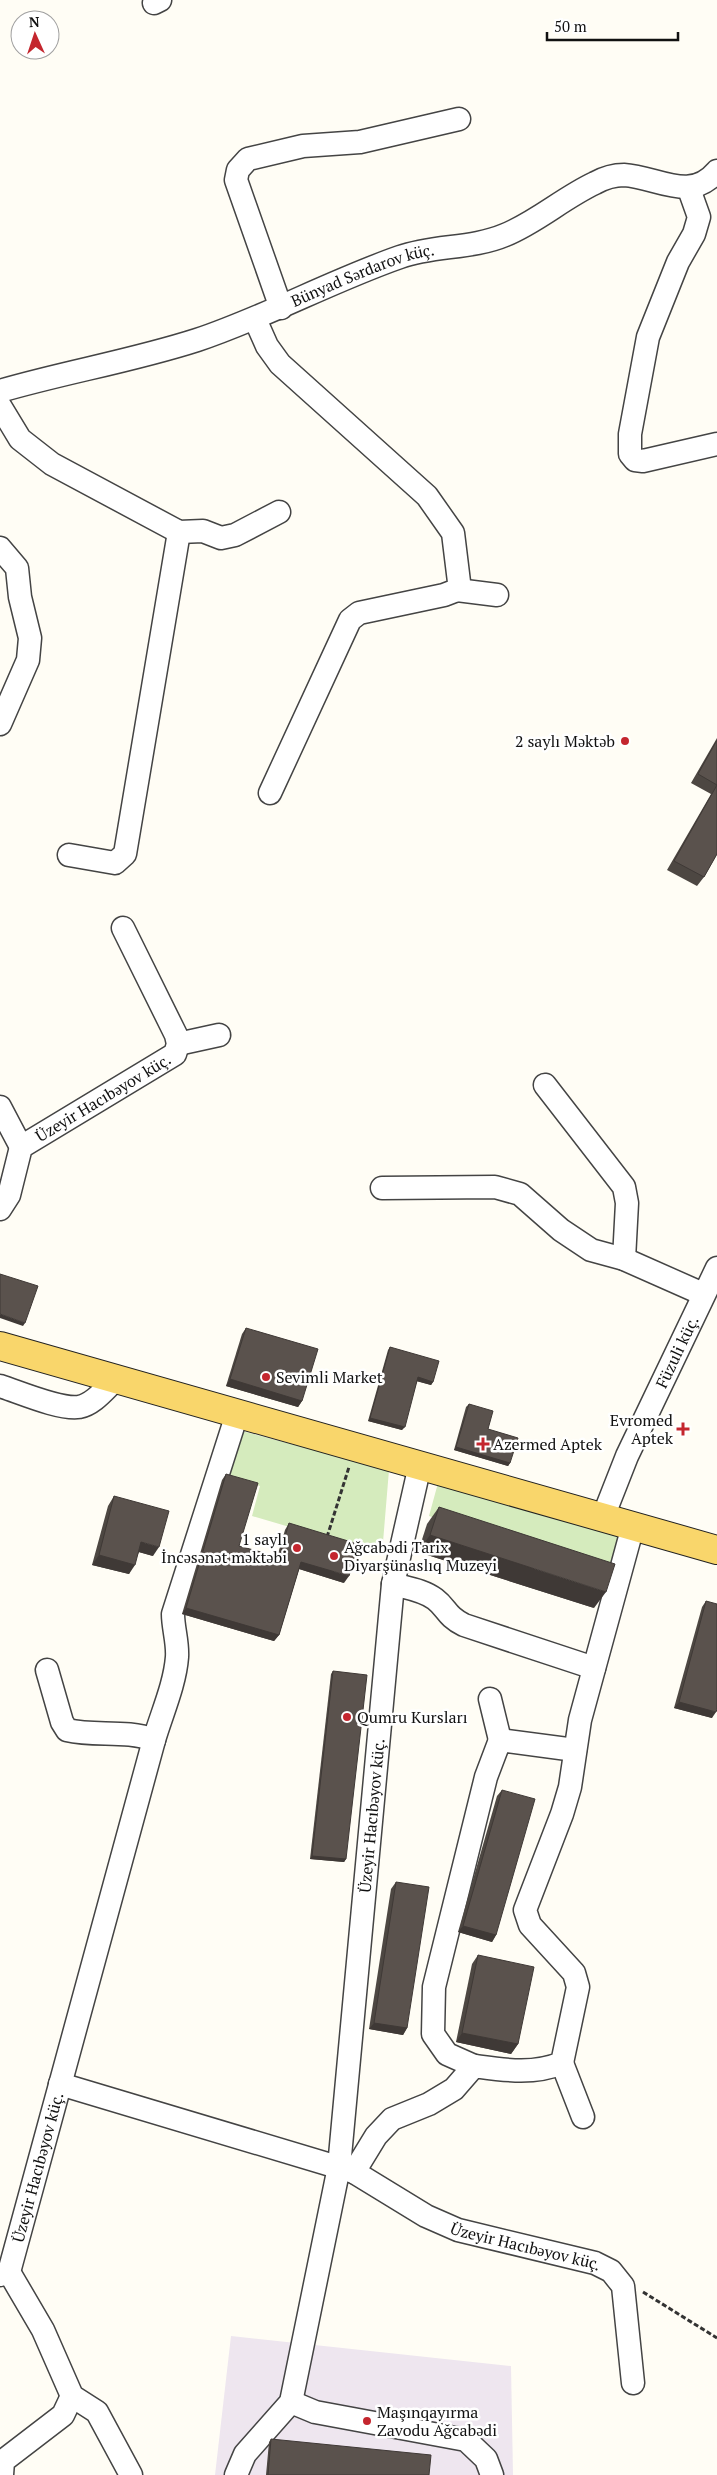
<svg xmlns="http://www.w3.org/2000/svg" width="717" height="2475" font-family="'PT Serif',serif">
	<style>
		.industrial { fill: #eee6ef }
		.green { fill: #d5ebbd }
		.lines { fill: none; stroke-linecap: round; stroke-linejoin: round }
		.minor-casing { stroke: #444; stroke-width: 25 }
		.major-casing { stroke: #222; stroke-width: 30 }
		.path { stroke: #333; stroke-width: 3; stroke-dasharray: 5 2.5; stroke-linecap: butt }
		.minor { stroke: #fff; stroke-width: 22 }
		.major { stroke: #f9d66b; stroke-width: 28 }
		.wall { fill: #4d4742 }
		.shaded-wall { fill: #3f3936 }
		.building { fill: #5a524d; stroke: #3f3936 }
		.poi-dot { fill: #c4262e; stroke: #fff; stroke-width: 2 }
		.labels { text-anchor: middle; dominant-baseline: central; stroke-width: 5; stroke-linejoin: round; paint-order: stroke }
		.street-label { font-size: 16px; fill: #111; stroke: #fff }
		.poi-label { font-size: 16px; fill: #111; stroke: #fff; text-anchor: start }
	</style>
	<rect width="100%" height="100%" fill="#fffdf5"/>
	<path class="industrial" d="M231 2336 511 2366 513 2475H215Z"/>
	<g class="green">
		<path d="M238 1430 389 1470 382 1554 252 1516 260 1486 224 1475Z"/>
		<path d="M438 1483 621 1535 610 1575 429 1516Z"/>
	</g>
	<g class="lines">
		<defs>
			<g id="minor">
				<path d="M154 3 160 0"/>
				<path d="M689 189 699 217 694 234 678 262 648 337 630 434V454L635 460 643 461 717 444"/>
				<path d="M281 308 236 180 238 170 248 159 303 146 360 142 459 119"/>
				<path d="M255 319 267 346 280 364 427 496 453 533 459 582 457 590 444 595 359 613 350 620 270 793"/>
				<path id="s1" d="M0 391C65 372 132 361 197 340 266 317 331 281 400 257 434 245 472 249 505 235 537 222 563 198 595 183 604 178 613 175 624 175 658 177 690 203 717 171"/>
				<path d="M0 406 20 439 52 464 179 532 203 531 221 538 235 535 279 512"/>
				<path d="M0 548 17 568 20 597 30 638 28 660 0 724"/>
				<path d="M457 590 497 595"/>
				<path d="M69 855 115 863 125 854 179 532"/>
				<path d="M178 1044 219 1035"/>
				<path d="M545 1085 624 1187 627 1203 624 1259"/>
				<path d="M0 1107 21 1147"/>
				<path d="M382 1188 495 1187 520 1194 561 1230 591 1250 624 1259 703 1294"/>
				<path id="s2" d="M0 1209 9 1195 21 1147 175 1054 178 1044 176 1035 123 928"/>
				<path d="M0 1386C19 1392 60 1410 79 1407 94 1404 105 1389 116 1379"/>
				<path id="s3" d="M603 1517 627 1456 717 1268"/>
				<path d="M393 1584C407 1588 423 1590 435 1599 447 1608 446 1616 464 1625L594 1668"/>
				<path d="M47 1670 62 1722 67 1730C96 1737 125 1729 154 1740"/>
				<path d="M490 1699 500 1740"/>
				<path d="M562 2063 583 2117"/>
				<path d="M474 2066 447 2054 433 2034 434 1987 486 1777 500 1740 575 1750"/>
				<path id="s4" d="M60 2084 354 2172 426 2216 458 2230 595 2263 611 2271 623 2286 633 2383"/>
				<path d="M354 2172 376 2136 392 2119 429 2104 454 2089 474 2066C504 2070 533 2075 562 2063L578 1987 574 1973 530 1925 525 1910 562 1814 570 1787 580 1720 633 1526"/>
				<path d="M9 2272 43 2330 72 2396 97 2412 131 2475"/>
				<path id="s5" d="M0 2275 9 2272 154 1740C162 1713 175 1684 177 1657 178 1642 173 1628 173 1614L237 1414"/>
				<path d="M291 2402 315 2412 466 2440 486 2459 492 2475"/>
				<path d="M2 2475 3 2461 63 2415 72 2396"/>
				<path id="s6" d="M236 2475 245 2454 291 2402 339 2167 393 1584 420 1465"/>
			</g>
			<path id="major" d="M0 1346 717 1550"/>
		</defs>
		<use href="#minor" class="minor-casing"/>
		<use href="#major" class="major-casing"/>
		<g class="path">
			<path d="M327 1537 349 1467"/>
			<path d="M643 2292 717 2338"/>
		</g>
		<use href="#minor" class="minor"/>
		<use href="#major" class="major"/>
	</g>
	<g class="wall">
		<path d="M717 738V854L704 877 697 886 667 870 711 794 691 783Z"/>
		<path d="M246 1328 302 1401 298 1407 226 1386 242 1334Z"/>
		<path d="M390 1347 433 1382 431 1385 417 1381 402 1430 368 1421 388 1350Z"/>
		<path d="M469 1404 488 1429 510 1463 508 1466 454 1450 466 1407Z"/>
		<path d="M226 1474 239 1546 277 1557 285 1530 289 1523 344 1583 299 1569 279 1635 274 1641 182 1614 222 1480Z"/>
		<path d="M114 1496 153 1556 139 1552 129 1574 92 1565 108 1506Z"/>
		<path d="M439 1507 594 1608 418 1552 427 1524Z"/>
		<path d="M706 1601 712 1718 674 1708 702 1607Z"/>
		<path d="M333 1671 346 1859 344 1862 310 1859 331 1674Z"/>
		<path d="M502 1790 496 1935 492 1942 458 1932 497 1796Z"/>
		<path d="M396 1882 407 2028 403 2035 369 2029 391 1889Z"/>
		<path d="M478 1955 518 2044 511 2054 456 2042 472 1964Z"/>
		<path d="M271 2439 429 2475H266L269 2442Z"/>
	</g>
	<g class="shaded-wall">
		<path d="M0 1314 25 1323 23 1326 0 1318Z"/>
		<path d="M418 1377 433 1382 431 1385 416 1381Z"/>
		<path d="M230 1379 302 1401 298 1407 226 1386Z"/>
		<path d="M370 1418 405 1427 402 1430 368 1421Z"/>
		<path d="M456 1447 510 1463 508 1466 454 1450Z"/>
		<path d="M430 1535 606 1592 594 1608 418 1552Z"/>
		<path d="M141 1542 159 1547 153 1556 135 1551Z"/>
		<path d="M99 1555 135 1565 129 1574 92 1565Z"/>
		<path d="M301 1562 349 1576 344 1583 296 1568Z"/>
		<path d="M186 1608 279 1635 274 1641 182 1614Z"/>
		<path d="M679 1702 716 1712 712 1718 674 1708Z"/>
		<path d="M312 1856 346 1859 344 1862 310 1859Z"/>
		<path d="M463 1926 496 1935 492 1942 458 1932Z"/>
		<path d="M374 2023 407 2028 403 2035 369 2029Z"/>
		<path d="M462 2033 518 2044 511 2054 456 2042Z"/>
	</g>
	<g class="building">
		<path d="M717 740V785L698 774Z"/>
		<path d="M717 785V854L704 877 674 861Z"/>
		<path d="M0 1274 38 1286 25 1323 0 1314Z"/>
		<path d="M246 1328 318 1349 302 1401 230 1379Z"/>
		<path d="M390 1347 439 1361 433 1382 418 1377 405 1427 370 1418Z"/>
		<path d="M469 1404 493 1411 488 1429 518 1438 510 1463 456 1447Z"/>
		<path d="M226 1474 258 1483 239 1546 279 1557 289 1523 358 1544 349 1576 301 1562 279 1635 186 1608Z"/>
		<path d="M114 1496 169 1511 159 1547 141 1542 135 1565 99 1555Z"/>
		<path d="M439 1507 615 1564 606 1592 430 1535Z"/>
		<path d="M706 1601 717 1604V1709L716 1712 679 1702Z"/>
		<path d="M333 1671 367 1675 346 1859 312 1856Z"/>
		<path d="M502 1790 535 1799 496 1935 463 1926Z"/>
		<path d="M396 1882 429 1887 407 2028 374 2023Z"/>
		<path d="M478 1955 534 1967 518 2044 462 2033Z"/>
		<path d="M271 2439 431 2455 429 2475H268Z"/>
	</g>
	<g class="poi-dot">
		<circle cx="625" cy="741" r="5"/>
		<circle cx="266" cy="1377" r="5"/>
		<path d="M680.5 1421.5h5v5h5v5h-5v5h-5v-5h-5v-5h5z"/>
		<path d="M480.5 1436.5h5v5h5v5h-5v5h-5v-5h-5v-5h5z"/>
		<circle cx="297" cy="1548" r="5"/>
		<circle cx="334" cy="1556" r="5"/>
		<circle cx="347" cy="1717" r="5"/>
		<circle cx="367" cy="2421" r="5"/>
	</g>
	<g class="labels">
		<g class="street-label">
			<text stroke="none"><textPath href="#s1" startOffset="382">Bünyad Sərdarov küç.</textPath></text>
			<text stroke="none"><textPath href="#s2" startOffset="162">Üzeyir Hacıbəyov küç.</textPath></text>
			<text stroke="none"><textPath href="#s3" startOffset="181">Füzuli küç.</textPath></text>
			<text stroke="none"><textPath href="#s6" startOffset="685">Üzeyir Hacıbəyov küç.</textPath></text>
			<text stroke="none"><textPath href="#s5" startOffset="118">Üzeyir Hacıbəyov küç.</textPath></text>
			<text stroke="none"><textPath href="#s4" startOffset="496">Üzeyir Hacıbəyov küç.</textPath></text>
		</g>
		<g class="poi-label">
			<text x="615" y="741" text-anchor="end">2 saylı Məktəb</text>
			<text x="276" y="1377">Sevimli Market</text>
			<text x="673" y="1420" text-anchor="end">Evromed<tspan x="673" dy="18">Aptek</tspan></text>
			<text x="493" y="1444">Azermed Aptek</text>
			<text x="287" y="1539" text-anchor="end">1 saylı<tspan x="287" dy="18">İncəsənət məktəbi</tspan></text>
			<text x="344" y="1547">Ağcabədi Tarix<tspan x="344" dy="18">Diyarşünaslıq Muzeyi</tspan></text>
			<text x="357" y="1717">Qumru Kursları</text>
			<text x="377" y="2412">Maşınqayırma<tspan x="377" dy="18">Zavodu Ağcabədi</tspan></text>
		</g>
	</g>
	<g transform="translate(35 35) rotate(357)"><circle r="24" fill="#ffffff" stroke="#a0a0a0"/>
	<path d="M0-4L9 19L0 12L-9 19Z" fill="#c4262e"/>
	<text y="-8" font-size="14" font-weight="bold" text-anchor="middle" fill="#111111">N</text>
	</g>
	<path d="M547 32v8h131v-8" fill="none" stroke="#111111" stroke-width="2.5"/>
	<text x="554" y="32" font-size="15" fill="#111111" stroke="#ffffff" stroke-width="4" paint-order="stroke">50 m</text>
</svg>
